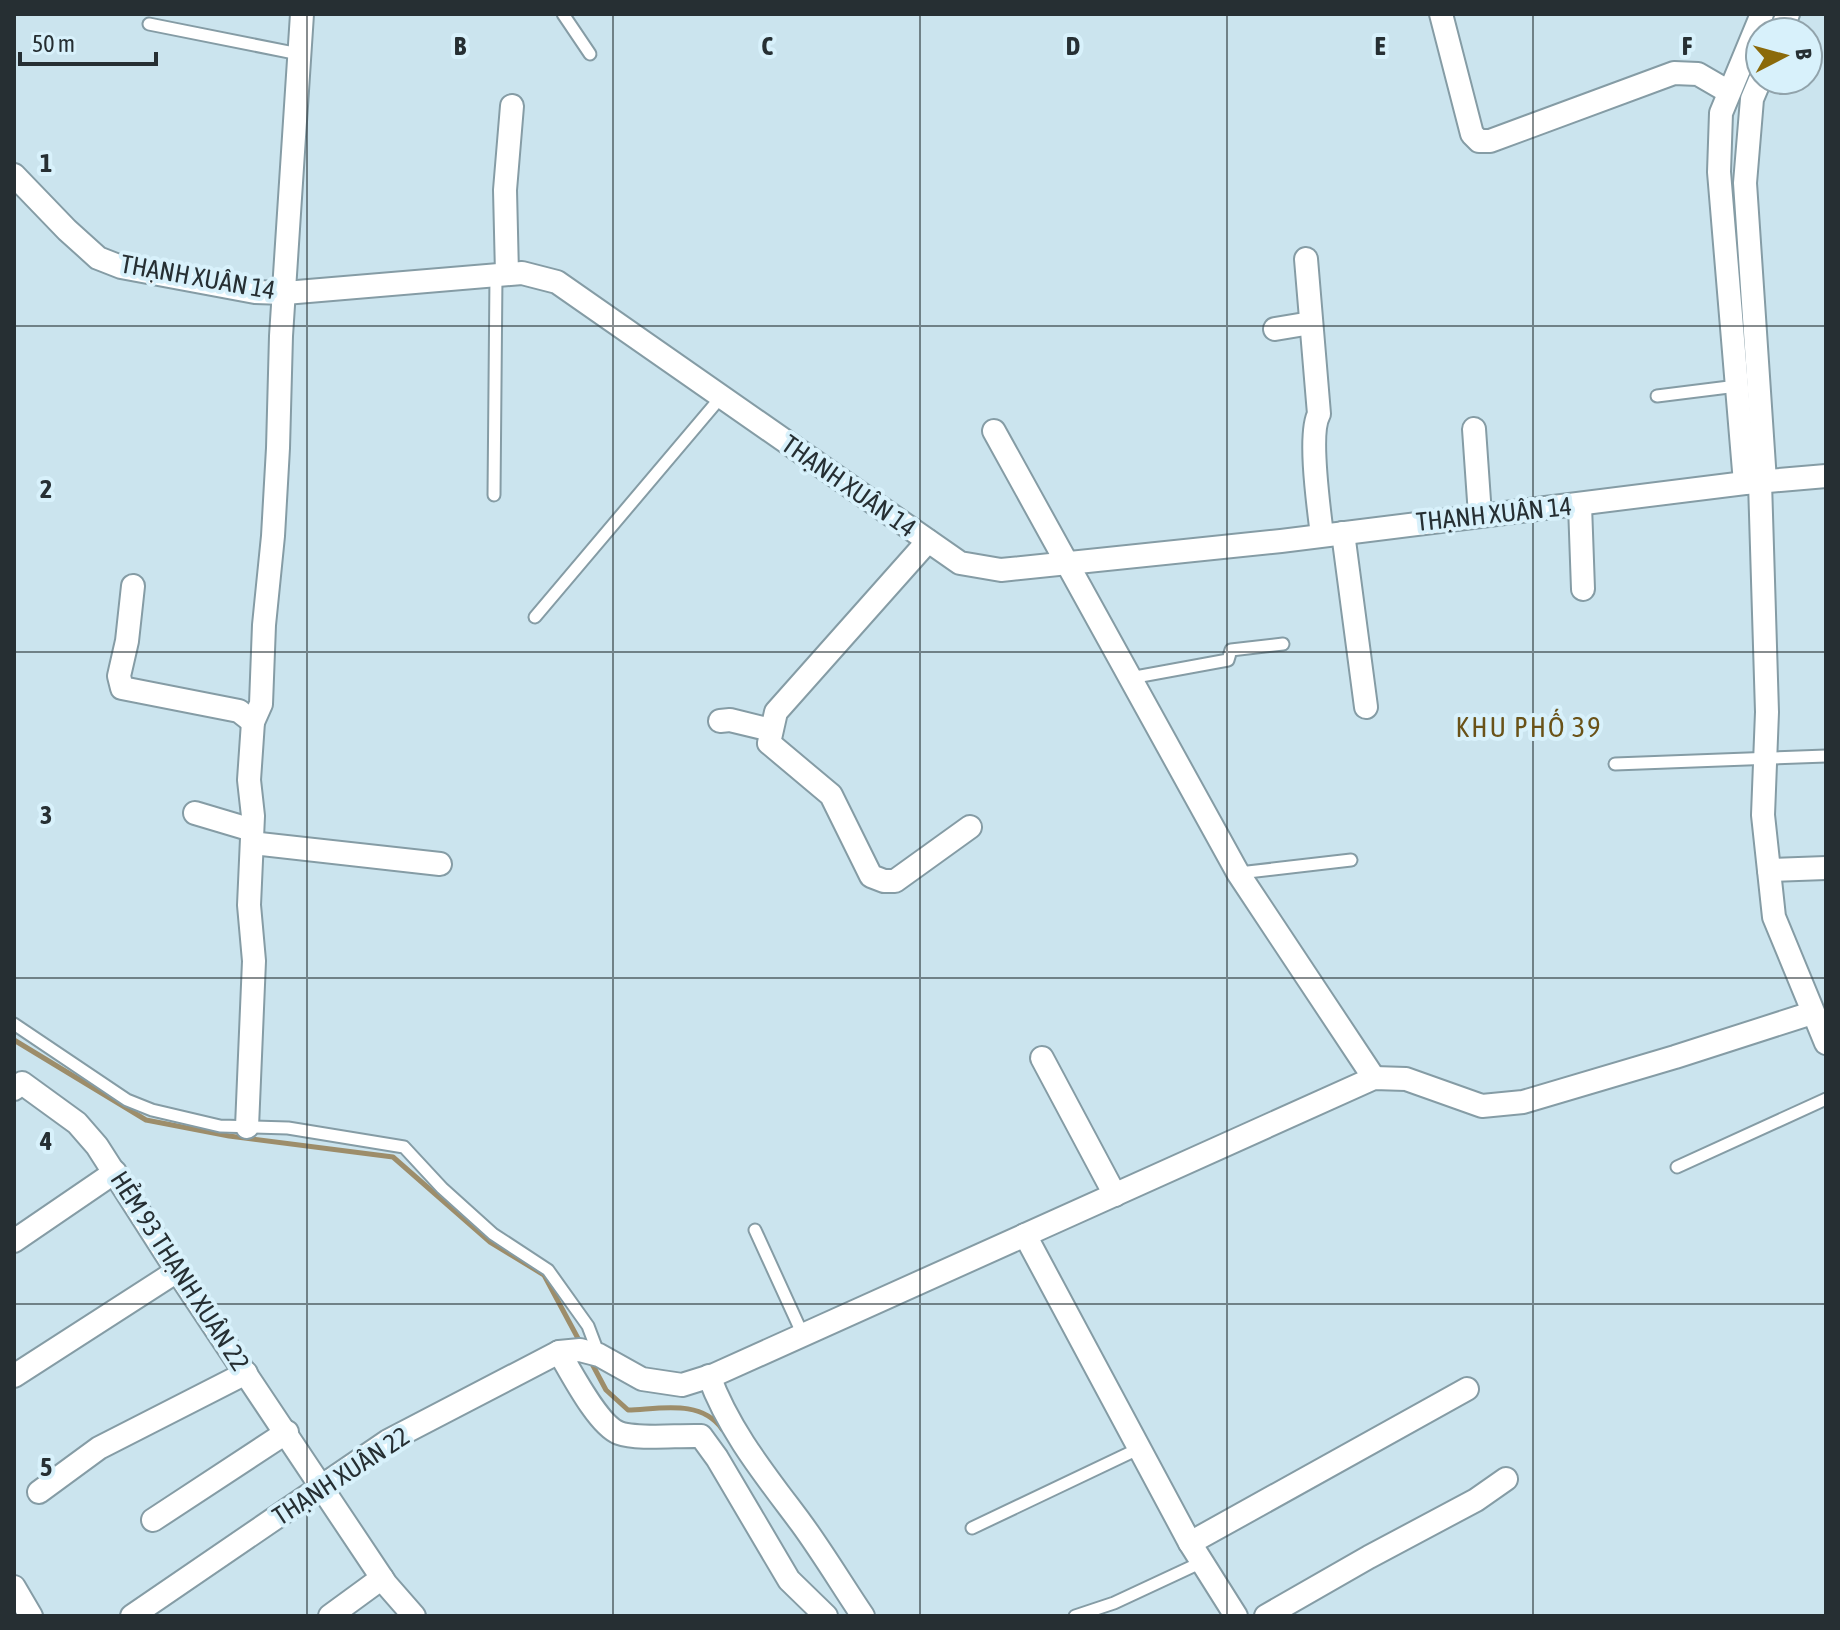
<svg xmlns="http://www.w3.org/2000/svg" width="1840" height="1630" font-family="'Asap Condensed',sans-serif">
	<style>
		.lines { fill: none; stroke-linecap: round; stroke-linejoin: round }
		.stream { stroke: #9d8d6a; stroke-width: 5 }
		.lane-casing { stroke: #859ca5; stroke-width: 15 }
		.street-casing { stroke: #859ca5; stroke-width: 26 }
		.lane { stroke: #fff; stroke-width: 11 }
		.street { stroke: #fff; stroke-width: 22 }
		.grid { fill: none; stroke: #262f33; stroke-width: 2; stroke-opacity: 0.55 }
		.labels { text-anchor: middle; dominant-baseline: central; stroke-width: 8; stroke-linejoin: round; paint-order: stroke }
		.street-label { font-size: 26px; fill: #262f33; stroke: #d8f1fb }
		.neighbourhood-label { font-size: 28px; letter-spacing: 2px; fill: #6a5218; stroke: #d8f1fb }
		.grid-label { font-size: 26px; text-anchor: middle; font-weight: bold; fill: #262f33; stroke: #d8f1fb; stroke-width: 8; stroke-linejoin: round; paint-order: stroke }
	</style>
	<rect width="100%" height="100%" fill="#cbe4ee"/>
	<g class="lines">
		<g class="stream">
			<path d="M14 1040 146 1120 229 1136 393 1157 490 1242 544 1275 581 1344"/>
			<path d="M590 1360 606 1390 628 1410C660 1409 701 1399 722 1429"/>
		</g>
		<defs>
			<g id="lane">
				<path d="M563 14 590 54"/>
				<path d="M149 24 299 54"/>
				<path d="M1657 396 1737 386"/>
				<path d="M494 495 496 275"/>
				<path d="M535 617 721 397"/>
				<path d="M1130 678 1228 660 1231 650 1283 644"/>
				<path d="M1615 764 1826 756"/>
				<path d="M1239 873 1351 860"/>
				<path d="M14 1024 127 1100 152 1110 220 1126 288 1128 404 1147 442 1188 493 1234 548 1270 588 1326 599 1355"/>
				<path d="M1677 1167 1826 1099"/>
				<path d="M755 1230 803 1335"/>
				<path d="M972 1528 1138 1449"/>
				<path d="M1075 1616 1114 1603 1202 1562"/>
			</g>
			<g id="street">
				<path d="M1441 14 1472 134 1479 141H1490L1674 73 1698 74 1729 92"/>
				<path d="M1780 32 1788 14"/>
				<path d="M1760 80 1752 99 1745 183 1765 481"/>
				<path d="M14 175 67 230 98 258 121 267 255 292 285 293 522 273 557 282 960 563 1001 570 1281 541 1745 483 1826 476"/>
				<path d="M1306 259 1319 414C1308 433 1319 510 1322 535"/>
				<path d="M507 274 505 190 512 106"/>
				<path d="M1275 329 1311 323"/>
				<path d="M1474 429 1480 515"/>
				<path d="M994 431 1238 873 1374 1078"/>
				<path d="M1760 482 1767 712 1763 815 1774 917 1826 1043"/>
				<path d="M1745 483 1719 172 1721 113 1762 14"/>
				<path d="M1580 505 1583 589"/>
				<path d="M1343 533 1366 707"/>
				<path d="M928 541 776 712 769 743 831 795 871 876 884 881H895L970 827"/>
				<path d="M133 586 127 641 119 676 122 688 239 711 253 722"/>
				<path d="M720 721 730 720 771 730"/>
				<path d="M195 813 252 830"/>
				<path d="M252 843 440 864"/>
				<path d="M1769 870 1826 868"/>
				<path d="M1042 1058 1115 1195"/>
				<path d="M14 1089 22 1083 77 1123 97 1146 177 1271 386 1584 414 1616"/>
				<path d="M247 1127 254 961 249 905 253 816 249 780 253 722 261 704 264 625 273 536 278 448 281 336 302 14"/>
				<path d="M1025 1235 1190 1543 1236 1616"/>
				<path d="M14 1241 115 1172"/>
				<path d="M559 1352C571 1372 598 1425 619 1433 638 1440 678 1435 701 1436L717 1458 789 1580 826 1616"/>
				<path d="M14 1376 177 1271"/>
				<path d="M709 1376C729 1431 766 1476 801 1523 823 1553 842 1585 863 1616"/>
				<path d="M39 1492 99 1448 246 1373"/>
				<path d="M153 1520 287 1432"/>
				<path d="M1190 1543 1467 1389"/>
				<path d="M14 1587 31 1616"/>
				<path d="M132 1616 388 1441 559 1352 580 1350 599 1355 642 1379 682 1385 714 1375 1374 1078 1406 1079 1482 1106 1523 1102 1675 1057 1812 1013"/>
				<path d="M330 1616 382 1578"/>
				<path d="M1266 1616 1369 1557 1476 1500 1506 1479"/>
			</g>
		</defs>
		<use href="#lane" class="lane-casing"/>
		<use href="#street" class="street-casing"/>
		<use href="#lane" class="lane"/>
		<use href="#street" class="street"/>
	</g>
	<path class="grid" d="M307 14V1616M613 14V1616M920 14V1616M1227 14V1616M1533 14V1616M14 326H1826M14 652H1826M14 978H1826M14 1304H1826"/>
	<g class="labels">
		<g class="street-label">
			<text transform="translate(198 277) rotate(10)">THẠNH XUÂN 14</text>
			<text transform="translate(849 486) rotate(35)">THẠNH XUÂN 14</text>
			<text transform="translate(1494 514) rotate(-6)">THẠNH XUÂN 14</text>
			<text transform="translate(180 1271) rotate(57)">HẺM 93 THẠNH XUÂN 22</text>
			<text transform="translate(341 1476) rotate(-33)">THẠNH XUÂN 22</text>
		</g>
		<g class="neighbourhood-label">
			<text x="1529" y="727">KHU PHỐ 39</text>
		</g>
	</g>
	<g class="grid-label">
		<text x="460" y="55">B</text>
		<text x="767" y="55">C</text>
		<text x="1073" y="55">D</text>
		<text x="1380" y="55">E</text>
		<text x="1687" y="55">F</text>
		<text x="46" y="172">1</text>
		<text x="46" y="498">2</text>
		<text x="46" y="824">3</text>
		<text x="46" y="1150">4</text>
		<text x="46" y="1476">5</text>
	</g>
	<rect width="1840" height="1630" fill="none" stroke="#262f33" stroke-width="32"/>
	<g transform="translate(1784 56) rotate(84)"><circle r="38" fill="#d8f1fb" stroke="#91a3ab" stroke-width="2"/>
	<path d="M0-6L14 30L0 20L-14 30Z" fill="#8b6a0a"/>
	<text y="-12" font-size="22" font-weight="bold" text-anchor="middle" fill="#262f33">B</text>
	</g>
	<path d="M20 52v12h136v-12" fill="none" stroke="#262f33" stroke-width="4"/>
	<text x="32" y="52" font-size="24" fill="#262f33" stroke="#d8f1fb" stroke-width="6" paint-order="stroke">50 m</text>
</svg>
